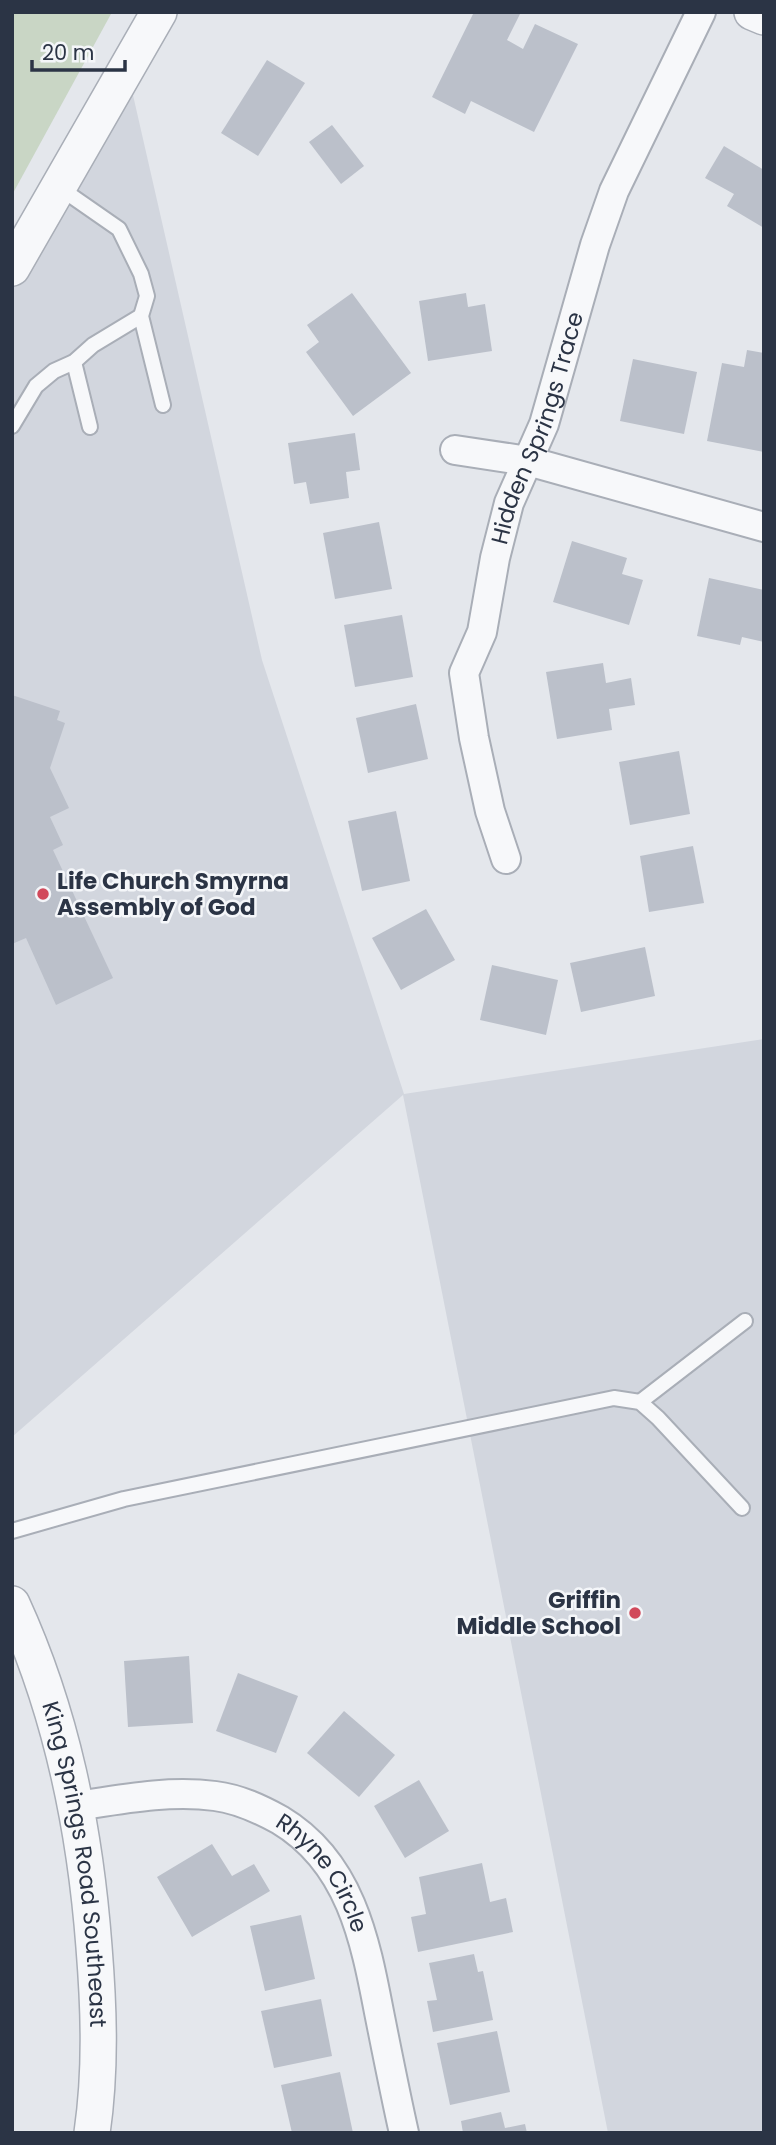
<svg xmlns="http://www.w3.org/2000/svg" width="776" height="2145" font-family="Poppins,sans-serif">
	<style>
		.built { fill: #d2d6de }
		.green { fill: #c9d6c5 }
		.building { fill: #bbc0ca }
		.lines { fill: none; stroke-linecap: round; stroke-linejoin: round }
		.service-casing { stroke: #a9aeb7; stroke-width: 18 }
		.minor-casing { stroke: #a9aeb7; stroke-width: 32 }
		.tertiary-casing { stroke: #a9aeb7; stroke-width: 38 }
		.service { stroke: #f7f8fa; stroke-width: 14 }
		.minor { stroke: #f7f8fa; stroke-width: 28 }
		.tertiary { stroke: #f7f8fa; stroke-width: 35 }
		.poi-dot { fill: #d1495b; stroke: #f4f6f9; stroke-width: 2.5 }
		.labels { text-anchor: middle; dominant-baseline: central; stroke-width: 5; stroke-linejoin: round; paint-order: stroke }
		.street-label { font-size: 23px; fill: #2b3445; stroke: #f4f6f9 }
		.poi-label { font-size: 23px; font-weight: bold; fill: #2b3445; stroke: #f4f6f9; text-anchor: start }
	</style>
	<rect width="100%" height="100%" fill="#e4e7ec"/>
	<path class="built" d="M130 82 262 660 404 1094 764 1039V2133H608L403 1095 12 1437V283Z"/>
	<path class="green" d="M12 12 111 14 12 195Z"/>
	<g class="building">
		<path d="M474 12H521L507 40 523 49 535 24 578 44 534 132 471 101 465 114 432 97Z"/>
		<path d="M267 60 305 83 258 156 221 133Z"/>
		<path d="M332 125 364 166 341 184 309 142Z"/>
		<path d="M724 146 764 170V228L727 206 734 194 705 178Z"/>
		<path d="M352 293 411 373 353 416 306 352 319 342 307 325Z"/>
		<path d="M466 293 468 307 485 304 492 351 428 361 419 301Z"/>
		<path d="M747 350 764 353V452L707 441 722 363 744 367Z"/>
		<path d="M633 359 697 372 684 434 620 421Z"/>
		<path d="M355 433 360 470 346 472 349 498 310 504 306 482 294 484 288 443Z"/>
		<path d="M379 522 392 589 335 599 323 533Z"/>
		<path d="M572 541 627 558 622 574 643 580 629 625 553 602Z"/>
		<path d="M709 578 764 590V642L742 637 740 645 697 636Z"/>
		<path d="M402 615 413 677 355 687 344 625Z"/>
		<path d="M603 663 606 683 631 678 635 705 609 709 612 730 557 739 546 672Z"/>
		<path d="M12 695 60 711 57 720 65 723 50 768 69 808 50 817 63 845 53 850 113 978 56 1005 26 938 12 944Z"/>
		<path d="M416 704 428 759 368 773 356 718Z"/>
		<path d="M679 751 690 814 630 825 619 762Z"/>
		<path d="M396 811 410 881 362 891 348 821Z"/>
		<path d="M693 846 704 903 649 912 640 856Z"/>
		<path d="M426 909 455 960 401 990 372 938Z"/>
		<path d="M645 947 655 996 581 1012 570 963Z"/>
		<path d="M492 965 558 980 546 1035 480 1020Z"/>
		<path d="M189 1656 193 1723 128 1727 124 1661Z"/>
		<path d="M238 1673 298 1696 276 1753 216 1731Z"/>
		<path d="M344 1711 395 1755 359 1797 307 1753Z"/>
		<path d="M419 1780 449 1831 405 1858 374 1806Z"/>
		<path d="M212 1844 232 1876 254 1864 270 1891 192 1937 157 1877Z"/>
		<path d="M482 1863 490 1902 506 1898 513 1932 418 1952 411 1917 426 1914 419 1877Z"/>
		<path d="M301 1915 315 1979 265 1991 250 1926Z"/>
		<path d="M474 1954 478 1972 483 1971 493 2020 433 2032 427 2001 437 2000 429 1963Z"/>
		<path d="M321 1999 332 2056 274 2068 261 2011Z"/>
		<path d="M497 2031 510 2092 450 2105 437 2043Z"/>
		<path d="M340 2072 353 2133H292L281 2085Z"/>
		<path d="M501 2112 505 2128 525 2124 527 2133H463L461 2121Z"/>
	</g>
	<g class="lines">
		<defs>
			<g id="service">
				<path d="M60 188 119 229 141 274 147 296 141 316 163 405"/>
				<path d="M74 362 90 427"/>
				<path d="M12 426 36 386 54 371 74 362 93 345 141 316"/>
				<path d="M640 1402 745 1321"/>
				<path d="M12 1531 124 1499 614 1398 640 1402 658 1418 742 1508"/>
			</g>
			<g id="minor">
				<path d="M455 450 528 461 764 527"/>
				<path id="s1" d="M506 859 490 811 474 738 464 673 482 632 495 558 509 503 544 424 595 245 614 191 701 12"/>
				<path id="s2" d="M77 1806C123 1799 169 1790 215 1796 239 1799 260 1809 280 1820 350 1862 365 1939 379 2012 387 2052 395 2093 404 2133"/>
			</g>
			<g id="tertiary">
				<path d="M752 12 764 17"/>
				<path d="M12 268 159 12"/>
				<path id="s3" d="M12 1604C62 1713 85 1828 94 1947 99 2009 101 2071 92 2133"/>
			</g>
		</defs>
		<use href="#service" class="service-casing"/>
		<use href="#minor" class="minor-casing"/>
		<use href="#tertiary" class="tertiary-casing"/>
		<use href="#service" class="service"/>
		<use href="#minor" class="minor"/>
		<use href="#tertiary" class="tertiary"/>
	</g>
	<g class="poi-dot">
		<circle cx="43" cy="894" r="7"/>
		<circle cx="635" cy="1613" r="7"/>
	</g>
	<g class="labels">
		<g class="street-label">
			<text stroke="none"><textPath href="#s1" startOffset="448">Hidden Springs Trace</textPath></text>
			<text stroke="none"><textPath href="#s3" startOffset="270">King Springs Road Southeast</textPath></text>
			<text stroke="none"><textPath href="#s2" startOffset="278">Rhyne Circle</textPath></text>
		</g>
		<g class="poi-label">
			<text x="57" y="881">Life Church Smyrna<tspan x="57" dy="26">Assembly of God</tspan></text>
			<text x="621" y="1600" text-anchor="end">Griffin<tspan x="621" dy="26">Middle School</tspan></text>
		</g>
	</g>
	<rect width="776" height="2145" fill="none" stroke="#2b3445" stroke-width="28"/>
	<path d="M32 60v10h93v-10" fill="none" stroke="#2b3445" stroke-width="3.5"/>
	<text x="42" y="60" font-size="21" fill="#2b3445" stroke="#f4f6f9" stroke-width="5" paint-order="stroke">20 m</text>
</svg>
